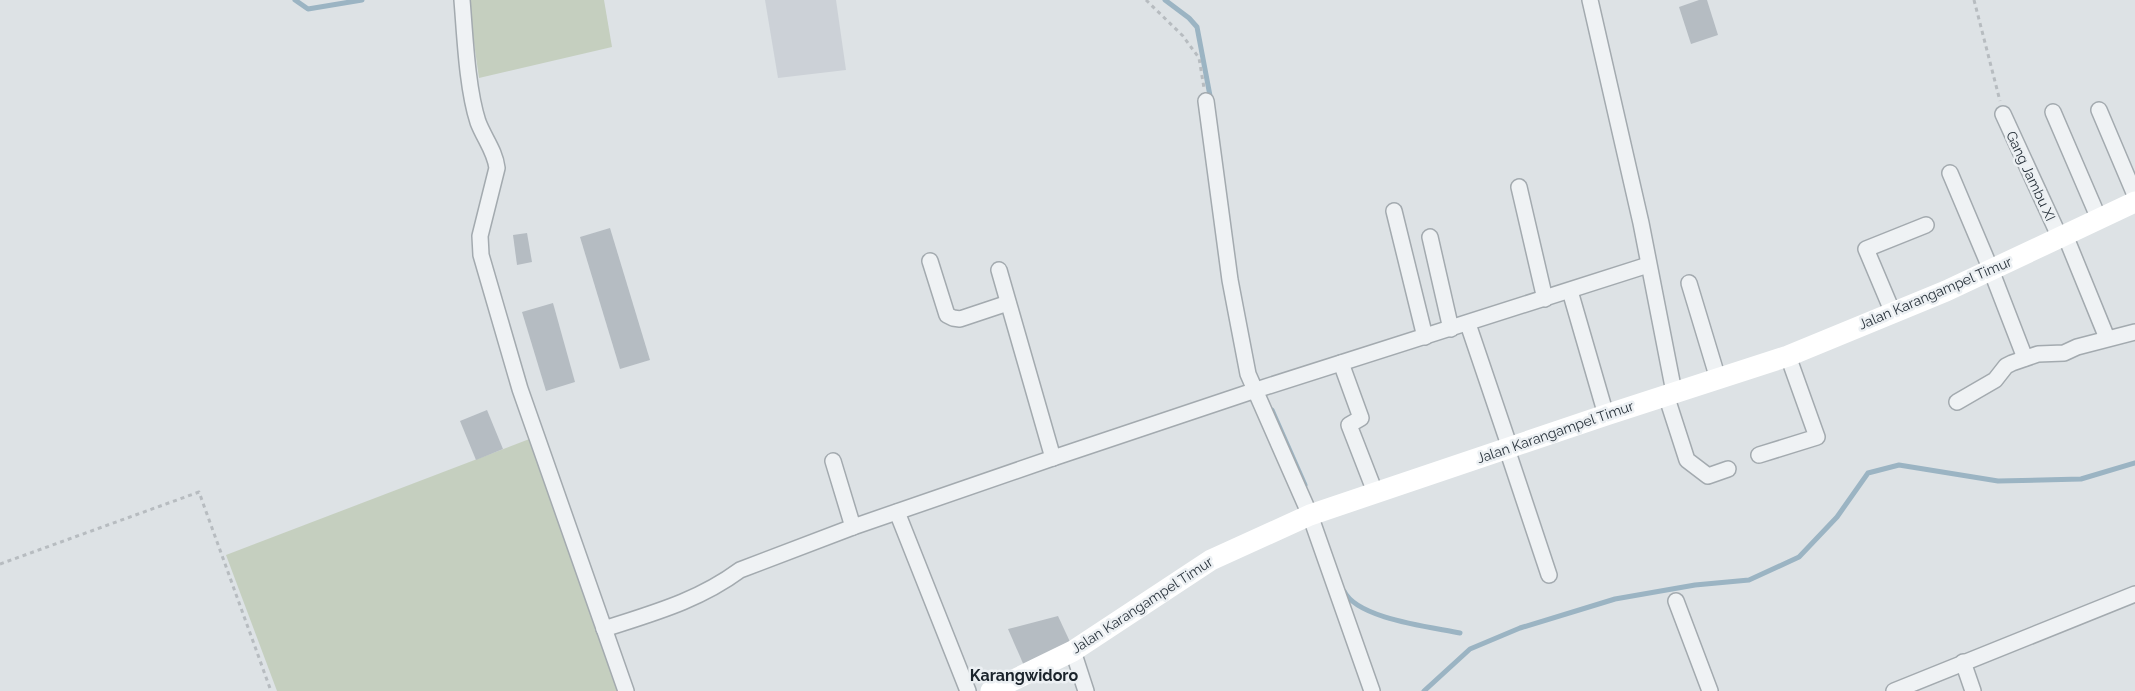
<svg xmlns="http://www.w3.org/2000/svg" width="2135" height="691" font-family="Raleway,sans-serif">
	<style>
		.built { fill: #ccd1d7 }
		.green { fill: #c5cfbf }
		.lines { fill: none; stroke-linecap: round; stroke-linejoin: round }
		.stream { stroke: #9bb4c3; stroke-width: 5 }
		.building { fill: #b5bcc2 }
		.street-casing { stroke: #a3aaaf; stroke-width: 18 }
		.path { stroke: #b7bcc0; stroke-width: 3; stroke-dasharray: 4 4; stroke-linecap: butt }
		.street { stroke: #eff2f4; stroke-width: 15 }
		.secondary { stroke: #fff; stroke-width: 21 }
		.labels { text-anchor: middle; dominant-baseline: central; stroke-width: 5; stroke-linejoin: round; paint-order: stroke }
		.street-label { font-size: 14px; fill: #28323b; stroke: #ecf0f3 }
		.quarter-label { font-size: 16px; font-weight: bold; fill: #1a232b; stroke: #ecf0f3 }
	</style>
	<rect width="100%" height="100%" fill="#dde2e5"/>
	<path class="built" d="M765 0H836L846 70 778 78Z"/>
	<g class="green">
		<path d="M468 0H604L612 47 479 78Z"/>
		<path d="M532 438 620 691H277L226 555Z"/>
	</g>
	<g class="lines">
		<g class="stream">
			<path d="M295 0 308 9 362 0"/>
			<path d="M1165 0 1189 18 1197 27 1211 101"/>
			<path d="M1272 410 1305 485"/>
			<path d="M1344 591C1357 619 1432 627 1460 633"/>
			<path d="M1424 691 1470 649 1520 628 1615 599 1695 585 1749 580 1799 557 1837 517 1868 473 1899 465 1998 481 2081 479 2135 463"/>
		</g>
	</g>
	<g class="building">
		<path d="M1699 0H1707L1718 35 1691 44 1679 7Z"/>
		<path d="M610 228 650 360 620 369 580 237Z"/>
		<path d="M527 233 532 262 517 265 513 235Z"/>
		<path d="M553 303 575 382 546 391 522 312Z"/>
		<path d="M487 410 503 449 476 460 460 421Z"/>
		<path d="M1058 616 1071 644 1025 668 1008 629Z"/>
	</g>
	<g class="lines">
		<defs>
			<g id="street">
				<path d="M462 0C465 36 467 88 478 122 484 138 495 151 497 168L480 236 481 255 520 389 626 691"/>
				<path d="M1590 0 1641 223 1674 392"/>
				<path d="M1206 101 1230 280 1248 374 1310 515 1372 691"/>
				<path d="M2099 110 2135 195"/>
				<path d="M2053 112 2099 219"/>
				<path d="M2003 114 2060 238"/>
				<path d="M1950 173 1991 270 2025 358"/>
				<path d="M1519 187 1545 299"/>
				<path d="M1394 211 1425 337"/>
				<path d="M2065 235 2107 338"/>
				<path d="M1430 237 1451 329"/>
				<path d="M930 261 947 315 953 318 960 319 1008 303"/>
				<path d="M999 270 1053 458"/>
				<path d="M1689 283 1718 379"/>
				<path d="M1570 291 1606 415"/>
				<path d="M1893 313 1866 249 1926 225"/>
				<path d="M1468 324 1510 448"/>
				<path d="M1341 363 1361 418 1349 425 1375 492"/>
				<path d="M1666 395 1687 460 1708 476 1728 469"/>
				<path d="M1957 402 1995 380 2006 366 2012 363 2038 354 2064 353 2077 347 2135 332"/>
				<path d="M1507 449 1549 575"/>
				<path d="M1759 455 1817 437 1788 356"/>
				<path d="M833 461 853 527"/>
				<path d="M897 512 968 691"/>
				<path d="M1676 601 1710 691"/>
				<path d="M604 629C653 613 698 601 740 570L853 527 1053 458 1256 390 1648 265"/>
				<path d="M1073 651 1086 691"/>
				<path d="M1963 662 1973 691"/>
				<path d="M1894 691 2135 594"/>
			</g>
		</defs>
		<use href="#street" class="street-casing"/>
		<g class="path">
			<path d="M1146 0 1183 36 1199 58 1204 88"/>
			<path d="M1974 0 2000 101"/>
			<path d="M0 564 199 492 271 691"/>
		</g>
		<use href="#street" class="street"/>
		<path class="secondary" d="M991 691 1073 651 1211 560 1310 515 1606 415 1788 356 1946 291 2135 202"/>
	</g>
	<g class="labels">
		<g class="street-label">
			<text transform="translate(2031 176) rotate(65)">Gang Jambu XI</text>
			<text transform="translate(1935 293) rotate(-23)">Jalan Karangampel Timur</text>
			<text transform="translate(1555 432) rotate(-19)">Jalan Karangampel Timur</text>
			<text transform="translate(1142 605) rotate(-33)">Jalan Karangampel Timur</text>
		</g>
		<g class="quarter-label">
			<text x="1024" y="675">Karangwidoro</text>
		</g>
	</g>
</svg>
